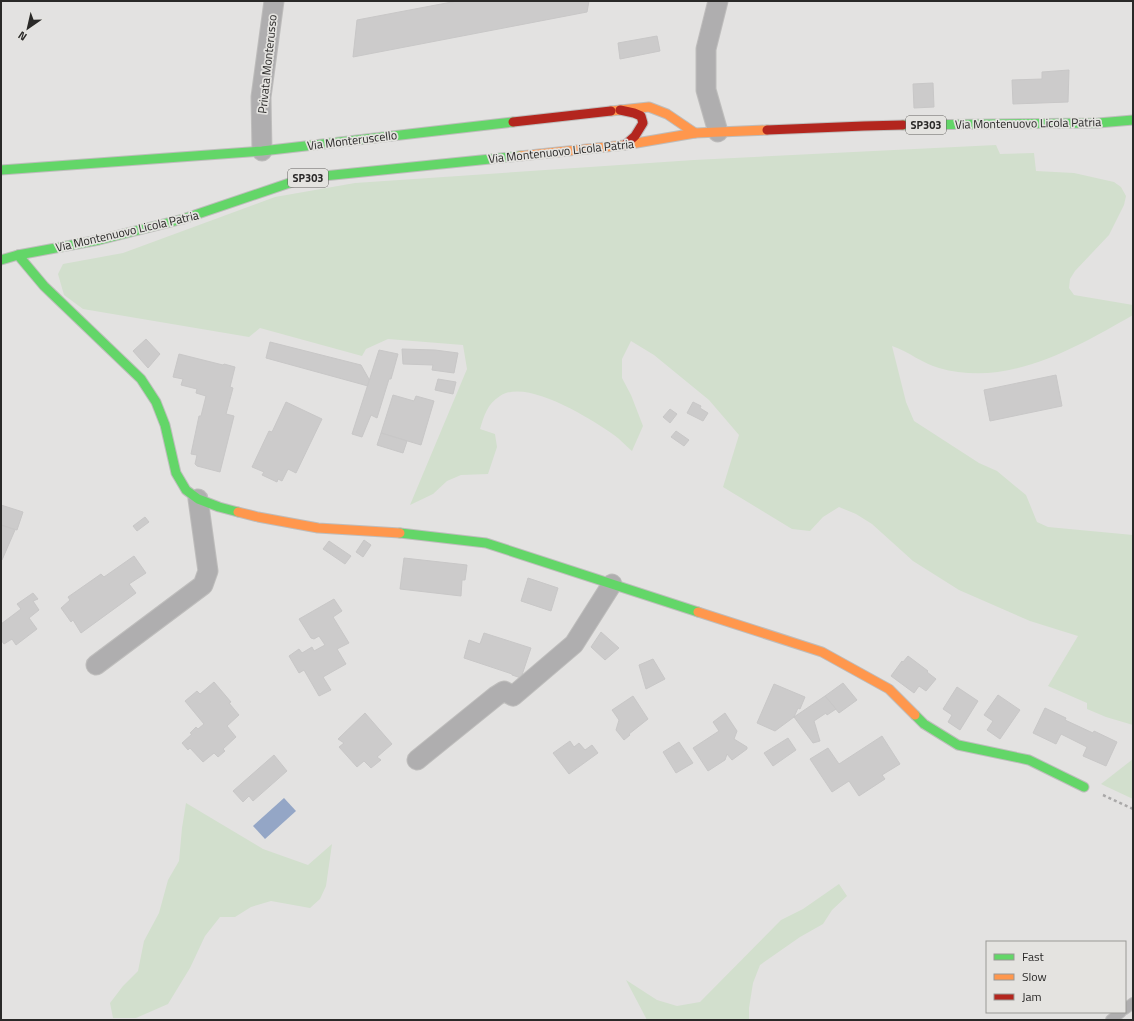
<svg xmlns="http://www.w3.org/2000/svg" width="1134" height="1021" font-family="'Titillium Web',sans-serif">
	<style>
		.green { fill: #d2dfcd }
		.water { fill: #94a6c6 }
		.building { fill: #cccbcb; stroke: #c8c7c7 }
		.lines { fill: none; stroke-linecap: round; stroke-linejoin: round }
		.lane-casing { stroke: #bebdbc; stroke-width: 12 }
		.street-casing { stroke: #bebdbc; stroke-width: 21 }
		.fast-casing { stroke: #bebdbc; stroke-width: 11 }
		.slow-casing { stroke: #bebdbc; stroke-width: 11 }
		.jam-casing { stroke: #bebdbc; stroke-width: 11 }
		.path { stroke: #a9a8a8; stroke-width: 2.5; stroke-dasharray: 3 3; stroke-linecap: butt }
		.lane { stroke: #afaeaf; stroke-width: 10 }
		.street { stroke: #afaeaf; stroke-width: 19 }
		.fast { stroke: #63d668; stroke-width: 9 }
		.slow { stroke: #ff974d; stroke-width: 9 }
		.jam { stroke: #b3261e; stroke-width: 9 }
		.labels { text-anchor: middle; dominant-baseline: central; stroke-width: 3.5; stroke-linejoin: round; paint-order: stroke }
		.shield { fill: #e4e3e0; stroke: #62615f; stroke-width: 1 }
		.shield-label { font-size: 11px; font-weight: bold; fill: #2a2928 }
		.street-label { font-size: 12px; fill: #2a2928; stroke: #e4e3e0 }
	</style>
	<rect width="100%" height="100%" fill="#e3e2e1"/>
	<g class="green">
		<path d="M996 145 1000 154 1034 153 1036 171 1074 173 1114 182 1121 187 1126 196 1124 205 1109 235 1075 271 1070 279 1069 288 1074 295 1133 305V315C1075 348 1008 388 939 368 923 364 908 351 892 346L906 402 914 421 979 463 997 471 1026 495 1037 522 1048 527 1133 535V725L1106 717 1087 709V703L1048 686 1078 636 1030 621 959 590 913 561 872 524 856 514 839 507 823 517 810 531 792 529 723 487 739 435 709 400 654 355 631 341 622 359V378L631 395 643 426 632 451C626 446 620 439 614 435 591 419 527 378 500 396 487 404 484 416 480 429L495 434 497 447 488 474 461 475 447 481 433 494 410 505 467 369 463 345 388 339 366 349 362 356 260 328 249 337 83 309 64 295 58 274 63 264 123 253 275 197 355 183 694 160Z"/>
		<path d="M1133 759V799L1101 784Z"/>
		<path d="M186 803 263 849 308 865 332 844 326 886 320 899 310 908 271 901 251 907 235 917H220L205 936 190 968 168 1004 136 1018H113L110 1003 123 986 138 971 144 941 159 913 168 880 179 861 182 828Z"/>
		<path d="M839 884 847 896 832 910 823 924 800 937 760 965 753 983 749 1008V1020H647L626 980 657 1000 677 1006 700 1002 781 920 803 909Z"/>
	</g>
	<path class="water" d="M284 798 296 811 265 839 253 826Z"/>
	<g class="building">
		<path d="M457 1H589L587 12 353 57 357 20Z"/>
		<path d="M657 36 660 51 620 59 618 43Z"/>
		<path d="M1069 70 1068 102 1013 104 1012 80 1042 79V72Z"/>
		<path d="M933 83 934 107 914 108 913 84Z"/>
		<path d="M146 339 160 354 148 368 133 351Z"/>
		<path d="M270 342 361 365 370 381 368 386 266 358Z"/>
		<path d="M402 349 435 350 458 353 454 373 432 370 433 365 403 364Z"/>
		<path d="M379 350 398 354 391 379H389L377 418 371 415 362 437 352 434Z"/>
		<path d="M179 354 223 365 224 364 235 367 230 387 233 388 226 414 234 416 220 472 197 466 195 464 197 455 191 454 199 416H201L206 396 196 393 197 389 181 385 183 379 173 377Z"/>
		<path d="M1056 375 1062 406 990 421 984 390Z"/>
		<path d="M438 379 456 382 453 394 435 390Z"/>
		<path d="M393 395 414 401 416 396 434 401 421 445 381 433Z"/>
		<path d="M286 402 322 419 296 473 288 469 282 481 278 479 277 482 262 475 264 472 252 467 269 431 272 432Z"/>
		<path d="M693 402 701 406 700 408 708 413 703 421 687 413Z"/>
		<path d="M670 409 677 414 670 423 663 417Z"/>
		<path d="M676 431 689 440 684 446 671 437Z"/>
		<path d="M381 433 407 441 403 453 377 445Z"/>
		<path d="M1 505 23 512 17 530 1 525Z"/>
		<path d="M145 517 149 522 137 531 133 526Z"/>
		<path d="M1 525 15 530 2 560H1Z"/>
		<path d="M364 540 371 545 363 557 356 552Z"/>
		<path d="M329 541 351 556 345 564 323 549Z"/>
		<path d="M134 556 146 573 129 584 136 593 81 633 73 620 71 622 61 608 70 600 68 597 101 574 104 577Z"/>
		<path d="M404 558 467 565 465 580H462L461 596 400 589Z"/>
		<path d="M528 578 558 588 551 611 521 601Z"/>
		<path d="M33 593 38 599 33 601 39 610 29 618 37 629 16 645 12 639 4 644 1 640V624L21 609 17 604Z"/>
		<path d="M334 599 342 611 333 617 349 643 337 649 346 664 323 677 331 690 319 696 304 670 299 673 289 656 299 649 302 653 312 647 314 651 325 645 319 636 314 639 311 638 299 619Z"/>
		<path d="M601 632 619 648 605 660 591 647Z"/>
		<path d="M484 633 531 648 521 678 512 675V674L464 658 469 640 480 644Z"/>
		<path d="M908 656 928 671 927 672 936 679 926 691 919 686 914 693 891 676 902 661 903 662Z"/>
		<path d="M653 659 665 679 646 689 639 665Z"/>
		<path d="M214 682 231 702 229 703 239 715 227 726 236 737 223 749 225 751 218 757 214 753 203 762 190 748 188 750 182 743 192 734 190 733 196 727 198 729 204 724 185 701 197 691 200 694Z"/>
		<path d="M843 683 857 700 839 713 825 696Z"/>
		<path d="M774 684 805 697 800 709 798 708 794 717 775 731 757 723Z"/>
		<path d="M957 687 978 701 960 730 948 722 952 715 943 709Z"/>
		<path d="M998 695 1020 710 1000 739 987 730 993 721 984 715Z"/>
		<path d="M633 696 648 719 629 734 630 735 624 740 616 730 619 720 612 710Z"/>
		<path d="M825 696 836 709 827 715 826 713 814 721 820 741 813 743 794 717Z"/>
		<path d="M1045 708 1066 718 1065 720 1093 733 1094 731 1117 742 1106 766 1083 756 1087 747 1061 734 1056 744 1033 733Z"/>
		<path d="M365 713 392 744 377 757 381 760 371 768 364 761 357 767 339 747 344 743 338 739Z"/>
		<path d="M725 713 737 731 734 739 747 747V749L732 760 727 754 725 760 708 771 693 748 719 731 713 722Z"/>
		<path d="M882 736 900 764 882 775 885 779 859 796 849 781 832 792 810 759 828 748 839 764Z"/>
		<path d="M788 738 796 750 773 766 764 753Z"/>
		<path d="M570 741 574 747 579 743 585 750 592 745 598 753 569 774 553 753Z"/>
		<path d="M679 742 693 763 676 773 663 752Z"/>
		<path d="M274 755 287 771 253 801 249 796 243 802 233 791Z"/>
	</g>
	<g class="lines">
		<defs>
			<g id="lane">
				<path d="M1125 1009 1133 1003"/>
				<path d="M1111 1020 1121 1012"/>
			</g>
			<g id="street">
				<path d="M718 132 706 90V49L718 1"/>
				<path d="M262 151 261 97 274 1"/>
				<path d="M96 665 203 585 208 571 198 499"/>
				<path d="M417 760 496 696 504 691 513 696 574 644 612 584"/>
			</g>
			<g id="fast">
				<path d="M903 125 1098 123 1133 120"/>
				<path d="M1 170 262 151 513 122"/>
				<path d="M18 255 44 286 141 379 156 402 165 425 176 473 186 490 198 499 219 507 238 512"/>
				<path d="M1 260 18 255 99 240 183 219 304 178 520 156"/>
				<path d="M400 533 486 543 698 612"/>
				<path d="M915 715 924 724 958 745 1029 760 1084 787"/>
			</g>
			<g id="slow">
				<path d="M611 111 649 107 667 114 695 133"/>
				<path d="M520 156 625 145 695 133 767 130"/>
				<path d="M238 512 258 517 318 528 400 533"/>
				<path d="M698 612 822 652 889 689 915 715"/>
			</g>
			<g id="jam">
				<path d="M620 110 634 113 641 116 643 123 635 136 625 145"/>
				<path d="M513 122 611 111"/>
				<path d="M767 130 864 126 903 125"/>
			</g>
		</defs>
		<use href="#lane" class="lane-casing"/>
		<use href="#street" class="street-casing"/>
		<use href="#fast" class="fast-casing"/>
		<use href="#slow" class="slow-casing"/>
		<use href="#jam" class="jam-casing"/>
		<path class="path" d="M1103 795 1133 809"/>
		<use href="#lane" class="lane"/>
		<use href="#street" class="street"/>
		<use href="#fast" class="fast"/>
		<use href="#slow" class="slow"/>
		<use href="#jam" class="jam"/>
	</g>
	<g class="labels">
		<g class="shield">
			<rect x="906" y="116" width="40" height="18" rx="3"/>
			<rect x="288" y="169" width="40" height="18" rx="3"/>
		</g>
		<g class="shield-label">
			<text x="926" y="125">SP303</text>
			<text x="308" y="178">SP303</text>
		</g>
		<g class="street-label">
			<text transform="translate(267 64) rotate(-84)">Privata Monterusso</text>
			<text transform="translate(1028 123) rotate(-1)">Via Montenuovo Licola Patria</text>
			<text transform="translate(352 140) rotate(-7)">Via Monteruscello</text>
			<text transform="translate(561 151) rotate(-6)">Via Montenuovo Licola Patria</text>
			<text transform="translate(127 231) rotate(-13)">Via Montenuovo Licola Patria</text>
		</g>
	</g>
	<rect width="1134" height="1021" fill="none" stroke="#2a2928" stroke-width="4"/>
	<rect x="986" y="941" width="140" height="72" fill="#e4e3e0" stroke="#9a9996"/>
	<rect x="994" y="954" width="20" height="6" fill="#63d668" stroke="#9a9996"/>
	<text x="1022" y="961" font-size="12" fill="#2a2928">Fast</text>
	<rect x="994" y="974" width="20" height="6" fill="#ff974d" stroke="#9a9996"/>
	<text x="1022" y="981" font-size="12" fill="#2a2928">Slow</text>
	<rect x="994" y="994" width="20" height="6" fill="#b3261e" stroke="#9a9996"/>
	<text x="1022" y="1001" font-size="12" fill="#2a2928">Jam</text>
	<g transform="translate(28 28) rotate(214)" stroke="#e4e3e0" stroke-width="3" paint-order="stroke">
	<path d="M0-3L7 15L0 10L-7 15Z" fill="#2a2928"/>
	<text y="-6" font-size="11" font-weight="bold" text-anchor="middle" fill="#2a2928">N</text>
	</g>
</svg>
